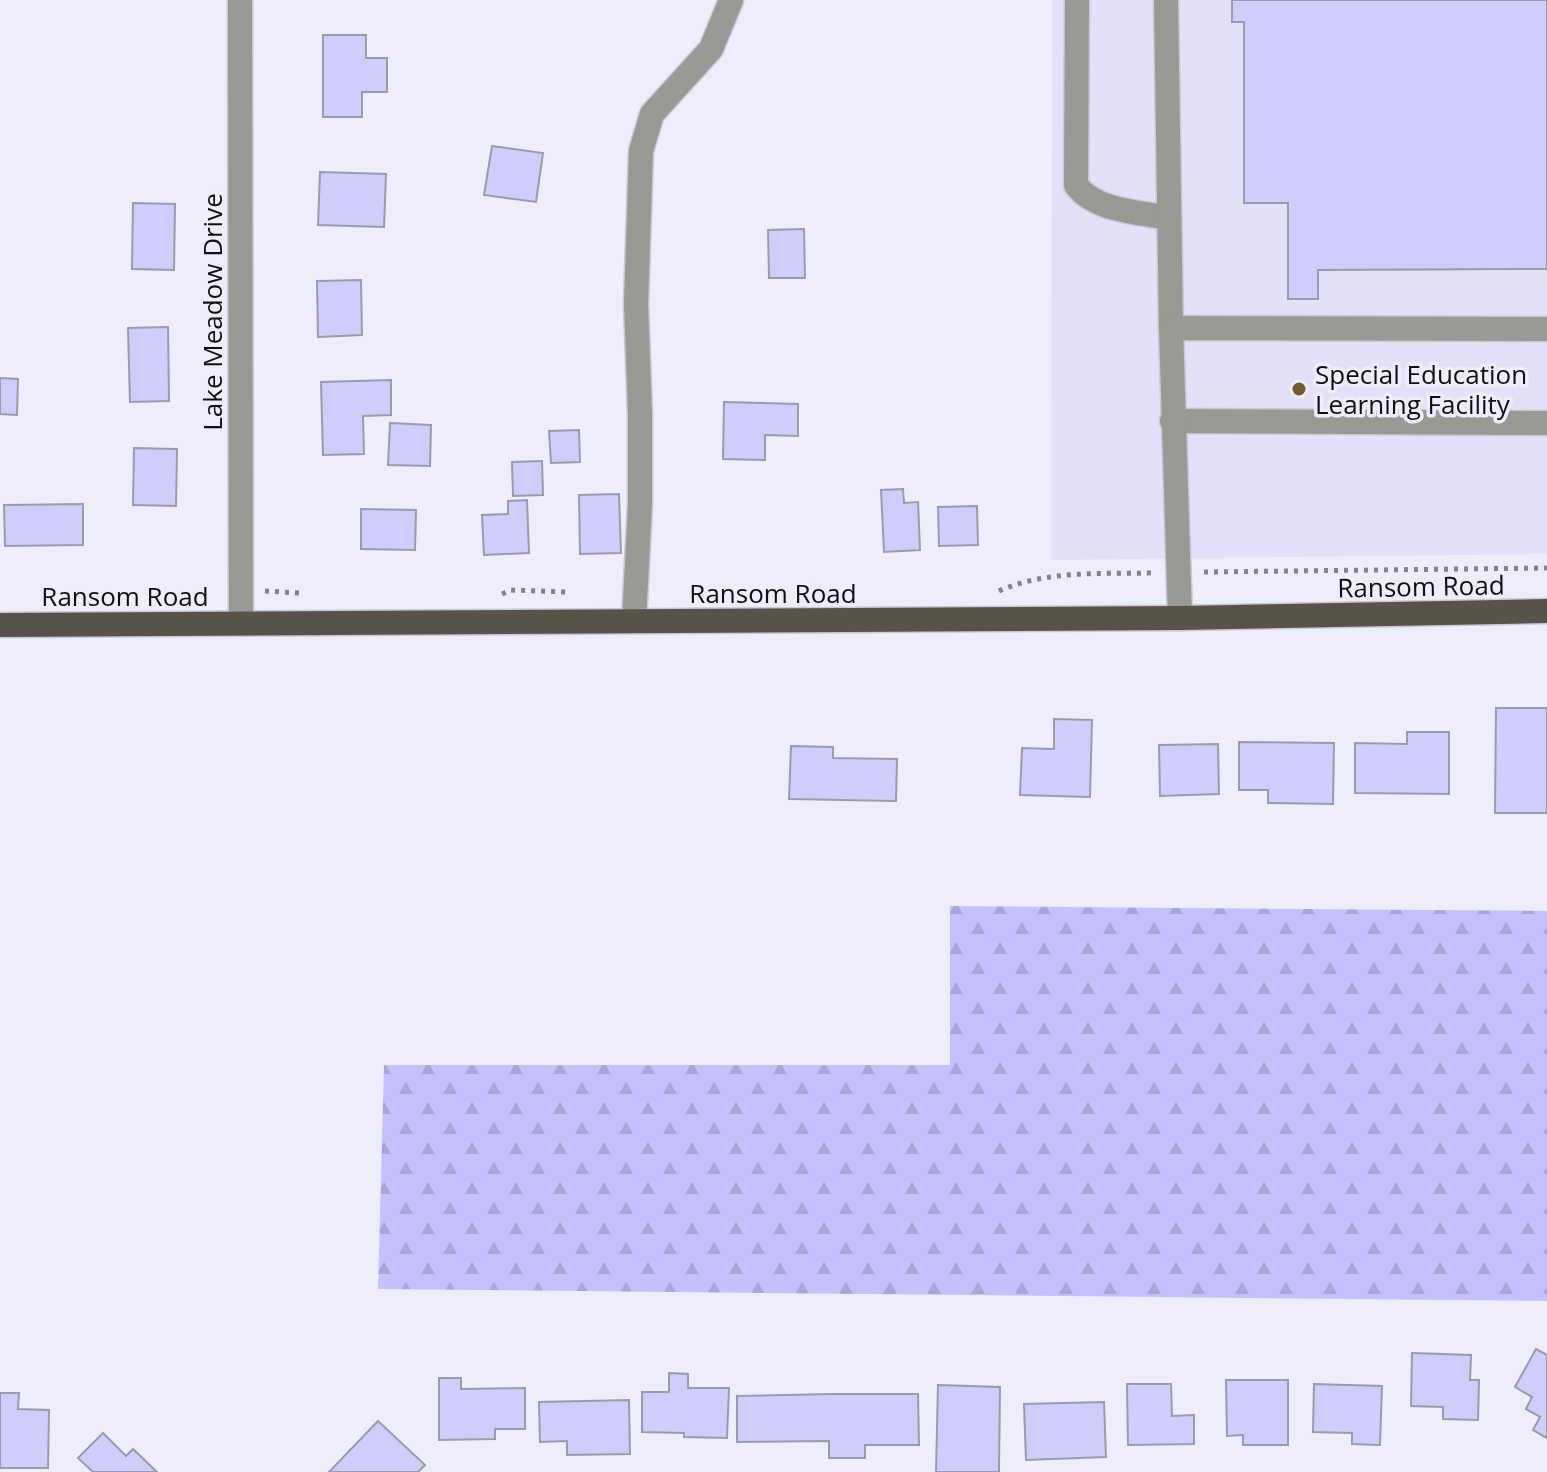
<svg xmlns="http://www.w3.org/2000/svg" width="1547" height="1472" font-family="'Open Sans',sans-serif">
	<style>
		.built { fill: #e3e1f8 }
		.forest { fill: url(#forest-firs) }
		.building { fill: #d0ccfb; stroke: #9c9ba9; stroke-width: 2 }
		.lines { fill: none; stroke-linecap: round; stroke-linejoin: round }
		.minor-casing { stroke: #cac9d7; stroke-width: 27 }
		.major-casing { stroke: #cac9d7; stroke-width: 27 }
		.path { stroke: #82818c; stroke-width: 5; stroke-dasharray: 4 6; stroke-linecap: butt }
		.minor { stroke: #9b9993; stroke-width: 24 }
		.major { stroke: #585349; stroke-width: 24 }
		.poi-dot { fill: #715b2a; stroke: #eeedfc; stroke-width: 3 }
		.labels { text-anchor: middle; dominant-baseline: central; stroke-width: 7; stroke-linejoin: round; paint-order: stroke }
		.street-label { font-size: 26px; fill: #0f0f14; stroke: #eeedfc }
		.poi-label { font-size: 26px; fill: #0f0f14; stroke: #eeedfc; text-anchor: start }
	</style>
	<defs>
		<pattern id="forest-firs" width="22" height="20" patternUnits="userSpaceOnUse" patternTransform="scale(2)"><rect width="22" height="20" fill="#c7c0fe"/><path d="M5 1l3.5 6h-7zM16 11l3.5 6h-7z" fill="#aaa4d9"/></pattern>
	</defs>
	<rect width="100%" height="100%" fill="#eeedfc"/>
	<path class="built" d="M1052 0H1547V554L1051 560Z"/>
	<path class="forest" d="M950 906 1547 911V1301L378 1289 384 1065H950Z"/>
	<g class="building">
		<path d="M1232 0H1547V269L1318 270V299H1288V203H1244V22H1232Z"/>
		<path d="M323 35H366V58H387V92H362V117H323Z"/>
		<path d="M492 146 543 153 536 202 484 195Z"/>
		<path d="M320 172 386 174 384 227 318 225Z"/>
		<path d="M133 203 175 204 174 270 132 269Z"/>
		<path d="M804 229 805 278H769L768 230Z"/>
		<path d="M361 280 362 335 318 337 317 281Z"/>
		<path d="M168 327 169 401 130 402 128 328Z"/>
		<path d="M0 378 18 379 17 415 0 414Z"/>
		<path d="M391 380V415L363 416 364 454 323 455 321 382Z"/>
		<path d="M724 402 798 404V436L765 435V460L723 459Z"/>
		<path d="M390 423 431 425 430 466 388 465Z"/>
		<path d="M579 430 580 462 551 463 549 431Z"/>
		<path d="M134 448 177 449 176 506 133 505Z"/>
		<path d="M542 461 543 495 513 496 512 462Z"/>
		<path d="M903 489 904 503 918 502 920 550 884 552 881 490Z"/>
		<path d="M619 494 621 553 580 554 579 495Z"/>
		<path d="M527 500 529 553 484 555 482 515 508 514V501Z"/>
		<path d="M83 504V545L5 546 4 505Z"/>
		<path d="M977 506 978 545 939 546 938 507Z"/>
		<path d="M361 509 416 510 415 550 361 549Z"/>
		<path d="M1496 708H1547V813H1495Z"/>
		<path d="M1054 719 1092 720 1090 797 1020 795 1022 748 1054 749Z"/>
		<path d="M1407 732H1449V794L1355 793V743L1407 744Z"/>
		<path d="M1239 742 1334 743 1333 804 1268 803V790H1239Z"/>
		<path d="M1218 744 1219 794 1160 796 1159 745Z"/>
		<path d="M791 746 833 747V758L897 759 896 801 789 799Z"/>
		<path d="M1536 1349 1547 1355V1438L1533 1430 1540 1417 1526 1409 1532 1397 1515 1387Z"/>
		<path d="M1412 1353 1471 1355 1470 1380H1479L1478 1420 1443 1419V1407L1411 1406Z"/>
		<path d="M669 1373 688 1374V1388H729L727 1438 684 1437V1433L642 1432V1392H669Z"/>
		<path d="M439 1378H461V1389L525 1388V1429H495V1439L439 1440Z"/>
		<path d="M1226 1380H1288V1445H1243V1435L1227 1436Z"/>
		<path d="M1127 1384H1171L1172 1416 1194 1415V1444L1128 1445Z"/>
		<path d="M1314 1384 1382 1386 1380 1445 1352 1444V1433L1313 1432Z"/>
		<path d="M938 1385 1000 1387 999 1472H936Z"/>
		<path d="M0 1393H19L18 1409 49 1410 48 1468H0Z"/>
		<path d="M832 1394H918L919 1445H865V1458H829V1441L737 1442V1396Z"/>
		<path d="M629 1400 630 1454 567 1455V1441L540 1442 539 1402Z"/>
		<path d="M1104 1402 1106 1457 1026 1460 1024 1404Z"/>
		<path d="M378 1421 425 1465 418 1472H329Z"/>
		<path d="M103 1433 126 1456 133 1449 157 1472H93L78 1458Z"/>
	</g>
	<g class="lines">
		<defs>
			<g id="minor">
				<path d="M240 0 241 623"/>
				<path d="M1077 0 1076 185C1095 211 1138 212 1169 218"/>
				<path d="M1166 0 1171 328"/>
				<path d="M1172 421 1547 423"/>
				<path d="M1180 618 1171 328 1547 329"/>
				<path d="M634 621 640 504V415L636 304 641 151 652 114 711 49 731 0"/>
			</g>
			<path id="major" d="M0 625 1180 618 1547 611"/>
		</defs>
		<use href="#minor" class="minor-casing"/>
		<use href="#major" class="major-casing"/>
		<g class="path">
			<path d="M1204 572 1547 568"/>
			<path d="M265 591 299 593"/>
			<path d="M999 591C1046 570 1102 574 1154 573"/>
			<path d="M502 594 511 590 567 592"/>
		</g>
		<use href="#minor" class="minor"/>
		<use href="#major" class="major"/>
	</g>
	<circle class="poi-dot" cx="1299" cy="389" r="8"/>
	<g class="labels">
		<g class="street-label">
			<text transform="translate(212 312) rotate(-90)">Lake Meadow Drive</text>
			<text transform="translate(1421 586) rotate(-1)">Ransom Road</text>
			<text x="773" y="593">Ransom Road</text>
			<text x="125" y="596">Ransom Road</text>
		</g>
		<g class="poi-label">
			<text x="1315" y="374">Special Education<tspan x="1315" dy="30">Learning Facility</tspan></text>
		</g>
	</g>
</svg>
